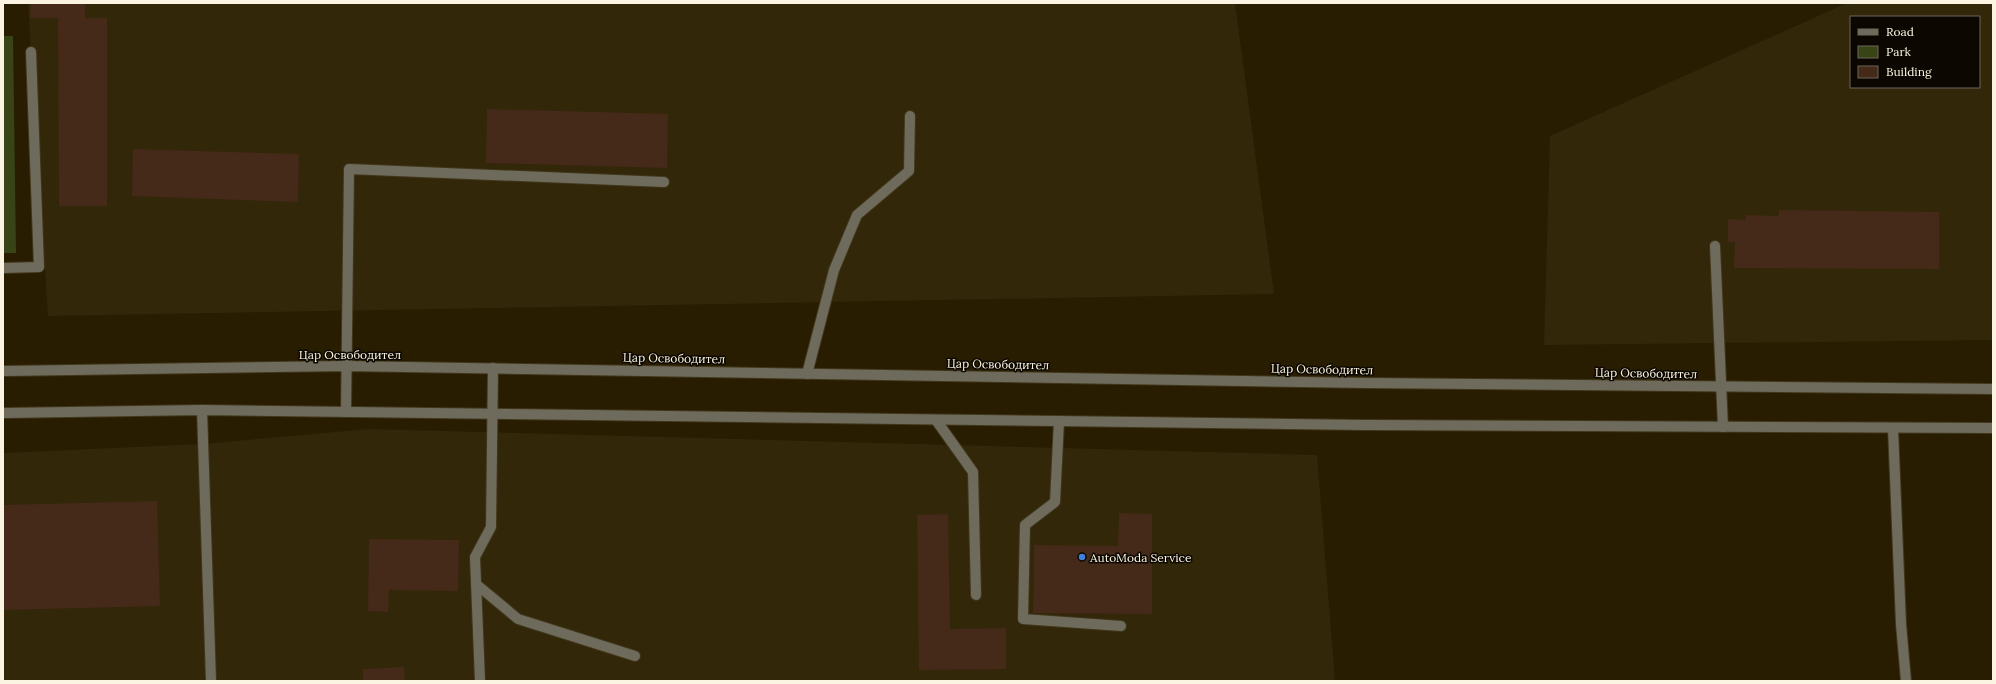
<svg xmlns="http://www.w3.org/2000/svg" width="1996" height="684" font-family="Lora,serif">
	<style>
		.built { fill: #322709; fill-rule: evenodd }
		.green { fill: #394416 }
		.building { fill: #452919 }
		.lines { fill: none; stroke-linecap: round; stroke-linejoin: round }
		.minor-casing { stroke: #41371b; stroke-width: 12 }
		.minor { stroke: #6f6b5c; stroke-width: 10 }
		.shop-dot { fill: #3f7fe0; stroke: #0c0801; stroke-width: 1.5 }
		.labels { text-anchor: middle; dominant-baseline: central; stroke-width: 3; stroke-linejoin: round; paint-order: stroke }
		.street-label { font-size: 12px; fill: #fbf4e2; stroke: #0c0801 }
		.poi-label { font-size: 12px; fill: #fbf4e2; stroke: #0c0801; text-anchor: start }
	</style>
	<rect width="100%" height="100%" fill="#281d00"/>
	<g class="built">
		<path d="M28 3H1235L1274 294 48 316Z"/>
		<path d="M1847 3H1993V340L1544 345 1550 136ZM1851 17H1979V87H1851Z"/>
		<path d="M369 429 1317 455 1335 681H3V453L202 444Z"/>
	</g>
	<path class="green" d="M3 36H13L16 253H3Z"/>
	<g class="building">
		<path d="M31 3H85V18H107V206H59L58 18H30Z"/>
		<path d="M487 109 668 114 667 168 486 163Z"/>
		<path d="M133 149 299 154 298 202 132 196Z"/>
		<path d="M1779 210 1939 212V269L1734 268 1735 242H1728V219L1746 220V215L1779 216Z"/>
		<path d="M157 501 160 606 3 610V505Z"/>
		<path d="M1119 513 1152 514V614L1033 613 1034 545 1118 546Z"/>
		<path d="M948 514 950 629 1006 628V669L919 670 917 515Z"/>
		<path d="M369 539 459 540 458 591 389 590 388 612 368 611Z"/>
		<path d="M404 667 405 681H363V669Z"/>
	</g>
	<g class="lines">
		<defs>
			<g id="minor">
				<path d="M1715 246 1723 427"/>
				<path d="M3 268 39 267 31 52"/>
				<path d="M3 371 346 366 1367 383 1993 389"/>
				<path d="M807 374 834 270 857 215 909 171 910 116"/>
				<path d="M202 410 211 681"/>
				<path d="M346 412 349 169 664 182"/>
				<path d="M3 413 202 410 1365 425 1993 428"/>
				<path d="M936 420 973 472 976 595"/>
				<path d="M1059 421 1055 502 1025 525 1023 619 1121 626"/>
				<path d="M1893 428 1901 624 1906 681"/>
				<path d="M476 584 518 619 635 656"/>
				<path d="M480 681 475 557 491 527 493 368"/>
			</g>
		</defs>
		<use href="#minor" class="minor-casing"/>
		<use href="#minor" class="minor"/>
	</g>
	<circle class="shop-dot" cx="1082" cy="557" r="4"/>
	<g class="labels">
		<g class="street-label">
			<text x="350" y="354">Цар Освободител</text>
			<text transform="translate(674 358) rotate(1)">Цар Освободител</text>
			<text transform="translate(998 364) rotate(1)">Цар Освободител</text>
			<text transform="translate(1322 369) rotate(1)">Цар Освободител</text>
			<text transform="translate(1646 373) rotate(1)">Цар Освободител</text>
		</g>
		<g class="poi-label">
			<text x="1090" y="557">AutoModa Service</text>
		</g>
	</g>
	<rect width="1996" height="684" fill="none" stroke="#fbf4e2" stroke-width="8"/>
	<rect x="1850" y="16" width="130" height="72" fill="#0c0801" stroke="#6c665b"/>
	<rect x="1858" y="29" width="20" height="6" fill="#6f6b5c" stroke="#6c665b"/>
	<text x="1886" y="36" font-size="12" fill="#fbf4e2">Road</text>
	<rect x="1858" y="46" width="20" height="12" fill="#394416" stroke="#6c665b"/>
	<text x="1886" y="56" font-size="12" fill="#fbf4e2">Park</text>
	<rect x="1858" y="66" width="20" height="12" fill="#452919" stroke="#6c665b"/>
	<text x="1886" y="76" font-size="12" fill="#fbf4e2">Building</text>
</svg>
